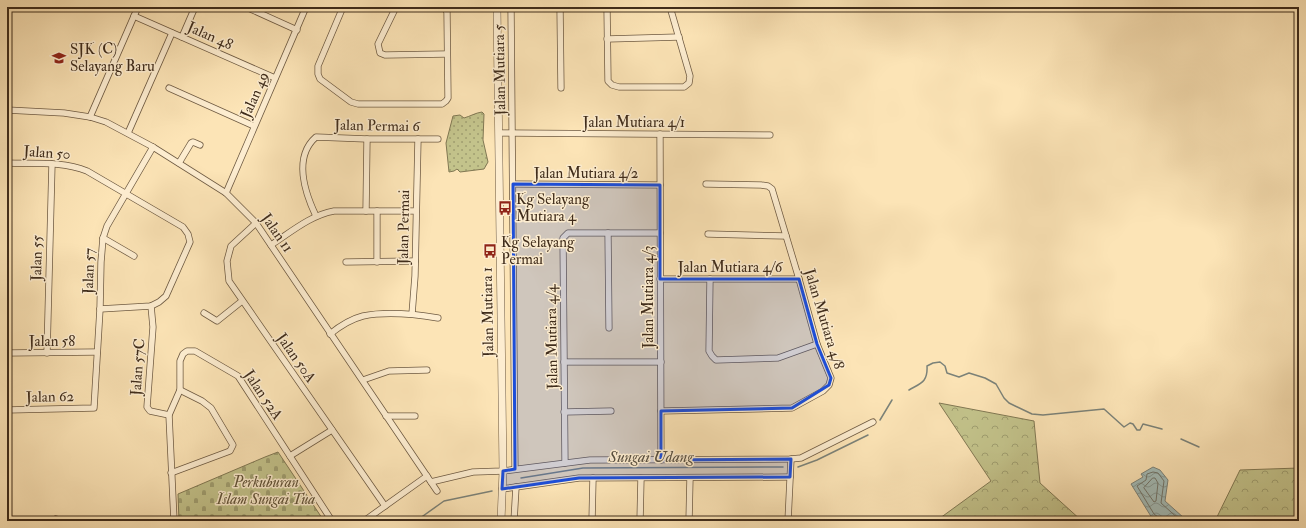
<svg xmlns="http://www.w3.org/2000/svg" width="1306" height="528" font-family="'IM FELL Double Pica',serif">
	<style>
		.forest { fill: url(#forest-crowns); stroke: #817853 }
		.cemetery { fill: url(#cemetery-stones); stroke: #817853 }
		.park { fill: url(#park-dots); stroke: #817853 }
		.water { fill: url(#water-waves); stroke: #7b8279 }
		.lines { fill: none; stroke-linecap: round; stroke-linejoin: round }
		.shore { stroke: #71746a; stroke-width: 1 }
		.stream { stroke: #7b8279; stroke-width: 1.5 }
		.minor-casing { stroke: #6e5a42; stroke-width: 7 }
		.tertiary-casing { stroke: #6e5a42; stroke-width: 8 }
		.minor { stroke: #fdedd0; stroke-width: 5.5 }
		.tertiary { stroke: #fdedd0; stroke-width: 7 }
		.marked { fill: #1d4ed8; fill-opacity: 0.2; stroke: #1d4ed8; stroke-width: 3; stroke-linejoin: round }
		.labels { text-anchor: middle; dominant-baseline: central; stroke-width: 3; stroke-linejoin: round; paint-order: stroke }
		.street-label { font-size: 15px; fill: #3f2c1b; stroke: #fdedd0 }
		.poi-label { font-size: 15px; fill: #3f2c1b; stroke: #fdedd0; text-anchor: start }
		.park-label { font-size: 15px; font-style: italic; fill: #605237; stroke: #fdedd0 }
		.water-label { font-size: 16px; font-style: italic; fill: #585042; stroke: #fdedd0 }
	</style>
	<defs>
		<pattern id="forest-crowns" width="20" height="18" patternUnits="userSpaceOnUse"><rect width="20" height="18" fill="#c3c38b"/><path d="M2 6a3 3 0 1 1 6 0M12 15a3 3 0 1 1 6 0" fill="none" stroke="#a09f71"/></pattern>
		<pattern id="cemetery-stones" width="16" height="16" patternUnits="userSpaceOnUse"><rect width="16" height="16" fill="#c3c38b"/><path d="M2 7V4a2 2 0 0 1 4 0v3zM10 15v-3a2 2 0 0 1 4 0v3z" fill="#a09f71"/></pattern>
		<pattern id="park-dots" width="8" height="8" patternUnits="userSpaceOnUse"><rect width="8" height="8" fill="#c3c38b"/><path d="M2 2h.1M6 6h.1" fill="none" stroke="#a09f71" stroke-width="1.8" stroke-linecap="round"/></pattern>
		<pattern id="water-waves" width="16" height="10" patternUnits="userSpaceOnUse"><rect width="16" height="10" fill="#a3bcb8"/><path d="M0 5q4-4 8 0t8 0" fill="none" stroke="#869995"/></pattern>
	</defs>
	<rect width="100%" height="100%" fill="#fce4b6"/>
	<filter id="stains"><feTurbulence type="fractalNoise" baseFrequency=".005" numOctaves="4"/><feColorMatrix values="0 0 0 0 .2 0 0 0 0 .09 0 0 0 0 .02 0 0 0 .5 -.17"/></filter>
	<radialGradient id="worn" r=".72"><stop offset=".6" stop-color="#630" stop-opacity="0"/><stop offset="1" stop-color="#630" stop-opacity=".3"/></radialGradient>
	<g class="forest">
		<path d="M939 403 1034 421 1040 483 1082 521H1026L1024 518 1016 521H936L991 481Z"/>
		<path d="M1299 468V521H1215L1240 470Z"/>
	</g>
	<path class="cemetery" d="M278 452 324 521H179L178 494 265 457Z"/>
	<path class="park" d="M482 112 484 114 483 140 488 162 484 169 460 172 457 169 454 171 449 172 446 143 453 116 460 115 464 118C471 116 475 113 482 112Z"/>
	<path class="water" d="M1153 467 1160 470 1168 480 1165 501 1184 518 1185 521H1160L1152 518 1131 484 1143 477 1141 474Z"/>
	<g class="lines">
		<g class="shore">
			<path d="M1153 478H1155L1158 483 1156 501 1154 502 1144 488Z"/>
			<path d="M1159 521 1158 517 1154 514 1137 486 1146 480 1147 474 1153 472 1158 473 1164 481 1161 503 1181 521"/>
		</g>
		<g class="stream">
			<path d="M909 390C921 383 928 382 927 366L933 363 940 362 945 366 947 373 959 377 969 373 985 378 996 384 1004 398 1009 403 1032 414 1043 415 1104 409 1124 427 1130 423 1133 424 1137 430H1140L1143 424 1162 429"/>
			<path d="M880 420 892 400"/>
			<path d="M1181 439 1199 447"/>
			<path d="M798 467 817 460 868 435"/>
			<path d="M521 478 583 468 783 467"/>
			<path d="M416 521 444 501 492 491"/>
		</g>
		<defs>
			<g id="minor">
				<path d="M246 7 297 30"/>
				<path d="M343 7 318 66V74L320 79 351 102 358 104H442L446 101 448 98 447 12 444 7"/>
				<path d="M396 7 378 44 380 53 385 55 447 54"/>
				<path d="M511 7 515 469"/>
				<path d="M560 7 561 88"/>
				<path d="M607 7 608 81 612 85 619 87H684L689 83 690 76 670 7"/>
				<path d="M134 16 275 78"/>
				<path d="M182 37 195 7"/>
				<path d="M607 39 679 37"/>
				<path d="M169 88 254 126"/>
				<path d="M7 110 64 113 90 117 106 122 153 147 226 193 256 223 437 491"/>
				<path d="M90 117 138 7"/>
				<path d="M128 133 172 33"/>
				<path d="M499 133 770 135"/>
				<path d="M660 134 661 460"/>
				<path d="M7 163C34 164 62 161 87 171L183 227 188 234 190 242 166 296 159 302 151 306 100 309"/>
				<path d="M179 163 191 143 193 142 200 145"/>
				<path d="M513 184 660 185"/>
				<path d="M226 193 306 7"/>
				<path d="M366 211 367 139"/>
				<path d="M377 211V262"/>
				<path d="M316 216C305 193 293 157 316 137L367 139H438"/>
				<path d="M256 223 231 246 227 261 229 281 385 506"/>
				<path d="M608 233 609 328"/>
				<path d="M708 234 786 236"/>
				<path d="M103 238 134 256"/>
				<path d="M271 245C291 232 311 215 334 211H416"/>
				<path d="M346 262 415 261"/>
				<path d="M660 279H799"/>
				<path d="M710 279 709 351 712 356 716 360 778 358 817 344"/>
				<path d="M151 306 153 327 147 407 150 411 169 415"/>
				<path d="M204 313 217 321 242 301"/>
				<path d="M412 314 415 276 418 139"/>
				<path d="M330 334C340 326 351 319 363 316 388 311 414 314 438 318"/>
				<path d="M7 353 97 352"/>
				<path d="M47 353 52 164"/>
				<path d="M564 362H661"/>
				<path d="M363 380 389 371 427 370"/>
				<path d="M7 410 94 408 100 309 101 262 103 238 107 226 153 147"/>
				<path d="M661 411 792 408 823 391 829 385 831 378 817 344 799 279 772 189 768 186 761 185 706 184"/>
				<path d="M564 412 611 411"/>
				<path d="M386 416H415"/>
				<path d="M290 456 332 430"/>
				<path d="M565 463 563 238 568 233H660"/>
				<path d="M171 473 230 451 233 445 211 408 202 401 180 390"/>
				<path d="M431 482 473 472 503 471 590 460 791 459 801 458 873 422"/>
				<path d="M502 489 579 478 790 477"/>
				<path d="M55 521 56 519"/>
				<path d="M174 521 169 415 180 390V361L183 354 187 351H195L238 376 332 521"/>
				<path d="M364 521 427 476"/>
				<path d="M514 521 516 487"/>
				<path d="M592 521 593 478"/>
				<path d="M640 521 641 478"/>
				<path d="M689 521 690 478"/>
				<path d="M788 521 791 459"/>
			</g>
			<path id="tertiary" d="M497 7 503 471 501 521"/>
		</defs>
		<use href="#minor" class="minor-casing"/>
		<use href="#tertiary" class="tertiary-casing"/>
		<use href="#minor" class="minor"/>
		<use href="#tertiary" class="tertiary"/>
	</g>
	<path class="marked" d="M513 184 660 185V279H799L817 344 831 378 829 385 792 408 661 411V460L791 459 790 477 579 478 502 489 503 471 515 469Z"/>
	<defs>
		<symbol id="school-bare" viewBox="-9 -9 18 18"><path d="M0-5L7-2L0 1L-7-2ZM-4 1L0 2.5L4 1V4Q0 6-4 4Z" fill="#8f2418" stroke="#fdedd0" stroke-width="2.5" paint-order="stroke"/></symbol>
		<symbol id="bus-bare" viewBox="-9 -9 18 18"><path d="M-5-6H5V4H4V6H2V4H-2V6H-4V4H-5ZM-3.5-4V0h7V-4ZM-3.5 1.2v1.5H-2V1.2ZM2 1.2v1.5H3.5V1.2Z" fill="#8f2418" stroke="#fdedd0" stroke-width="2.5" paint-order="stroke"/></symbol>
	</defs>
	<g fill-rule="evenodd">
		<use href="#school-bare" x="49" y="48" width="20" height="20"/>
		<use href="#bus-bare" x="495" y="198" width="20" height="20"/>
		<use href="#bus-bare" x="480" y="241" width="20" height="20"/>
	</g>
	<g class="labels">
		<g class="street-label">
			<text transform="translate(210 36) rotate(24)">Jalan 48</text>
			<text transform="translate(500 70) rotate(-91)">Jalan Mutiara 5</text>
			<text transform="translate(255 95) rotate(-66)">Jalan 49</text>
			<text x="634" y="122">Jalan Mutiara 4/1</text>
			<text transform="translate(377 126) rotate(1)">Jalan Permai 6</text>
			<text transform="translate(47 153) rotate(4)">Jalan 50</text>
			<text x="586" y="173">Jalan Mutiara 4/2</text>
			<text transform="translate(404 227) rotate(-89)">Jalan Permai</text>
			<text transform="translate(277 233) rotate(55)">Jalan 11</text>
			<text transform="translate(37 258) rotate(-89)">Jalan 55</text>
			<text x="730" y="267">Jalan Mutiara 4/6</text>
			<text transform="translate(89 271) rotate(-88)">Jalan 57</text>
			<text transform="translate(648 297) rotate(-90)">Jalan Mutiara 4/3</text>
			<text transform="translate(488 312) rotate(-91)">Jalan Mutiara 1</text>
			<text transform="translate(824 319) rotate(73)">Jalan Mutiara 4/8</text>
			<text transform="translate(552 337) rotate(-91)">Jalan Mutiara 4/4</text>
			<text x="52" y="341">Jalan 58</text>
			<text transform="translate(296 358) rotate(55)">Jalan 50A</text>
			<text transform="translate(138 367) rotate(-86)">Jalan 57C</text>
			<text transform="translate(263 395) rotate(56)">Jalan 52A</text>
			<text transform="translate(50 397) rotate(-1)">Jalan 62</text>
		</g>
		<g class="poi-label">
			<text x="70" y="49">SJK (C)<tspan x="70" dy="17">Selayang Baru</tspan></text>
			<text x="516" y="199">Kg Selayang<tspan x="516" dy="17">Mutiara 4</tspan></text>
			<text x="501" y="242">Kg Selayang<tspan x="501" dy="17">Permai</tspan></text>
		</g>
		<g class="park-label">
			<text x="266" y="482">Perkuburan<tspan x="266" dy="17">Islam Sungai Tua</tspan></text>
		</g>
		<g class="water-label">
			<text x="651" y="457">Sungai Udang</text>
		</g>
	</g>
	<rect width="1306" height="528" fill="none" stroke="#fce4b6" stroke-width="24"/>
	<rect x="8" y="8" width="1290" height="512" fill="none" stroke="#3f2c1b" stroke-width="2"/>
	<rect x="12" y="12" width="1282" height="504" fill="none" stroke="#3f2c1b"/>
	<rect width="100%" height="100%" filter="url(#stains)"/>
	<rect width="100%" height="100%" fill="url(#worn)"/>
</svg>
